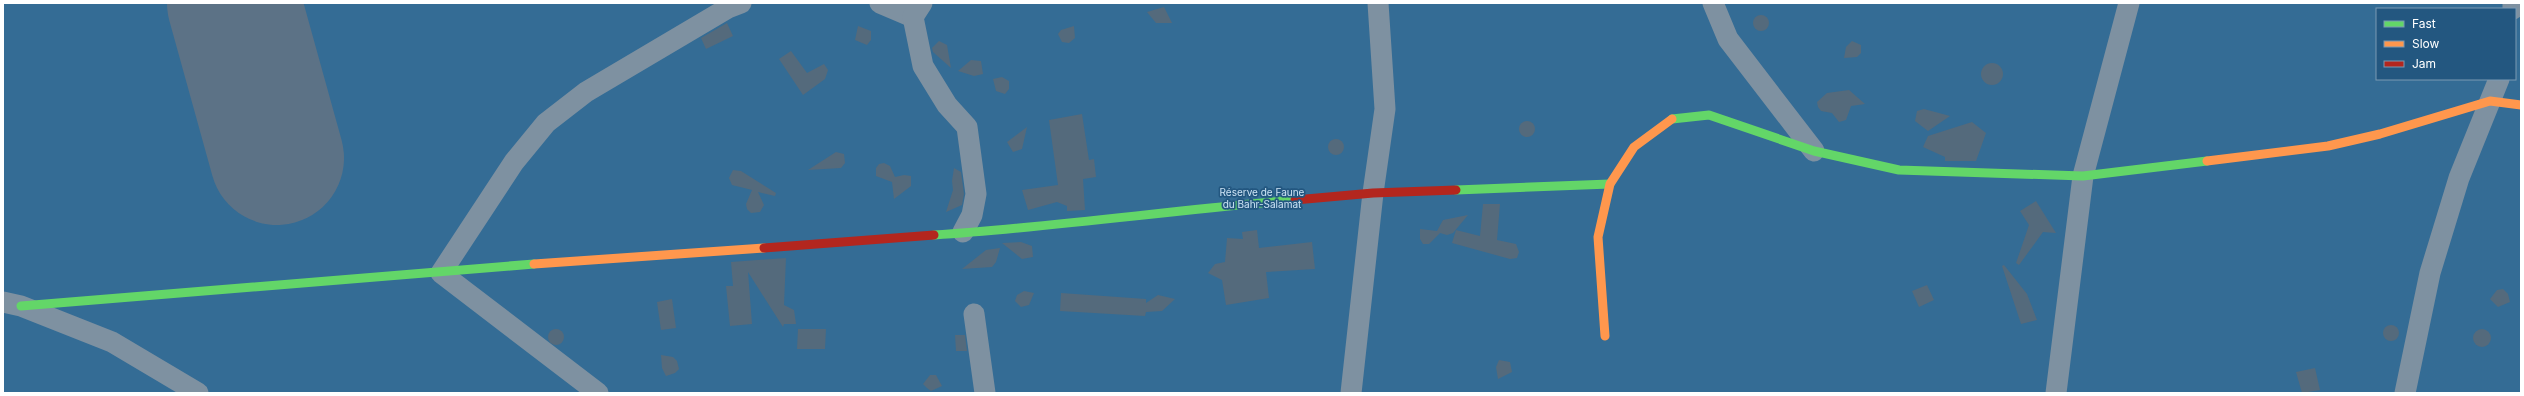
<svg xmlns="http://www.w3.org/2000/svg" width="2524" height="396" font-family="Inter,sans-serif">
	<style>
		.green { fill: #346c95; fill-rule: evenodd }
		.lines { fill: none; stroke-linecap: round; stroke-linejoin: round }
		.runway { stroke: #5c7286; stroke-width: 134 }
		.building { fill: #546a7c }
		.street { stroke: #7e91a1; stroke-width: 21 }
		.fast { stroke: #63d668; stroke-width: 9 }
		.slow { stroke: #ff974d; stroke-width: 9 }
		.jam { stroke: #b3261e; stroke-width: 9 }
		.labels { text-anchor: middle; dominant-baseline: central; stroke-width: 3.5; stroke-linejoin: round; paint-order: stroke }
		.park-label { font-size: 10px; fill: #cde4f5; stroke: #235780 }
	</style>
	<rect width="100%" height="100%" fill="#38546b"/>
	<path class="green" d="M3 3H2521V393H3ZM2377 9H2515V79H2377Z"/>
	<g class="lines">
		<path class="runway" d="M234 3 277 158"/>
	</g>
	<g class="building">
		<path d="M1164 7 1172 23H1156L1147 12Z"/>
		<circle cx="1761" cy="23" r="8"/>
		<path d="M727 23 733 36 706 49 701 38Z"/>
		<path d="M858 26 871 31V40L867 45 855 40Z"/>
		<path d="M1074 26 1075 38 1069 43 1062 42 1058 34 1061 30Z"/>
		<path d="M939 41 947 45 951 68 933 52 932 48Z"/>
		<path d="M1852 41 1861 45V53L1857 57 1844 58 1846 47Z"/>
		<path d="M791 51 807 73 824 64 828 70 825 79 803 95 779 59Z"/>
		<path d="M971 60 981 61 983 74 974 76 958 71Z"/>
		<circle cx="1992" cy="74" r="11"/>
		<path d="M1002 77 1009 81V89L1005 94 996 91 993 79Z"/>
		<path d="M1849 90 1865 104 1851 106 1846 120 1839 122 1832 113 1821 111 1818 107 1817 102 1827 93Z"/>
		<path d="M1924 109 1950 116 1928 131 1915 121 1917 111Z"/>
		<path d="M1082 114 1089 160 1094 159 1096 177 1083 179 1085 210 1067 211V206L1057 202 1028 210 1022 190 1058 185 1049 120Z"/>
		<circle cx="1527" cy="129" r="8"/>
		<path d="M1972 122 1986 133 1976 161H1945V157L1923 147 1928 136Z"/>
		<path d="M1027 127 1022 149 1013 152 1007 142Z"/>
		<circle cx="1336" cy="147" r="8"/>
		<path d="M836 152 844 154 845 163 841 168 808 170Z"/>
		<path d="M884 163 890 166 895 177 904 175 911 176V186L894 199 892 182 876 176V168L879 164Z"/>
		<path d="M954 168 961 172 964 194 962 205 946 212 953 190 952 181Z"/>
		<path d="M733 170 741 171 776 193 775 196 758 192 764 205 760 212 751 213 747 209 746 204 752 190 732 185 729 178Z"/>
		<path d="M2036 201 2056 233 2043 232 2019 265 2016 263 2029 225 2020 211Z"/>
		<path d="M1483 204H1500L1497 240 1516 244 1519 252 1517 258 1510 259 1452 243 1456 230 1480 236Z"/>
		<path d="M1468 215 1453 233 1447 235 1440 233 1429 244H1423L1420 239V229L1437 231 1443 220Z"/>
		<path d="M1257 230 1259 248 1312 242 1315 269 1266 272 1269 298 1226 305 1222 280 1208 273 1215 264 1225 262 1227 238 1243 239 1242 232Z"/>
		<path d="M1021 242 1032 246 1033 257 1022 259 1002 243Z"/>
		<path d="M1000 248 996 262 992 267 962 269 986 250Z"/>
		<path d="M786 258 784 305 794 310 796 324H784L783 327 748 272 752 324 730 326 726 286H733L731 262Z"/>
		<path d="M2004 265 2027 294 2037 320 2021 324 2002 266Z"/>
		<path d="M1927 285 1934 300 1919 307 1912 291Z"/>
		<path d="M2503 289 2508 294 2510 302 2498 307 2490 299 2497 290Z"/>
		<path d="M1024 291 1034 293 1029 305 1021 307 1015 301 1017 295Z"/>
		<path d="M1061 293 1146 299V303L1158 295 1175 299 1162 311 1146 312 1145 316 1060 311Z"/>
		<path d="M672 299 676 328 661 330 657 302Z"/>
		<circle cx="2391" cy="333" r="8"/>
		<path d="M798 329H826L825 349H797Z"/>
		<circle cx="2482" cy="338" r="9"/>
		<circle cx="556" cy="337" r="8"/>
		<path d="M955 335H965L967 351H956Z"/>
		<path d="M661 355 673 357 677 361 679 369 675 373 666 376 662 368Z"/>
		<path d="M1499 360 1510 362 1512 372 1498 379 1496 367Z"/>
		<path d="M2315 368 2320 390 2302 393 2296 372Z"/>
		<path d="M930 375H936L942 386 931 391 927 388 923 384Z"/>
	</g>
	<g class="lines">
		<g class="street">
			<path d="M880 3 913 17"/>
			<path d="M922 3 913 17 923 66 947 105 967 127 976 194 972 215 963 232"/>
			<path d="M1713 3 1728 39 1814 151"/>
			<path d="M2513 9V3"/>
			<path d="M3 302 21 306 112 342 198 393"/>
			<path d="M974 314 985 393"/>
			<path d="M598 393 441 273 514 162 546 123 586 92 728 8 741 3"/>
			<path d="M1351 393 1373 193 1385 109 1378 3"/>
			<path d="M2056 393 2083 176 2129 3"/>
			<path d="M2405 393 2430 273 2459 178 2499 79"/>
		</g>
		<g class="fast">
			<path d="M1672 119 1709 115 1814 151 1899 170 2083 176 2207 161"/>
			<path d="M1456 190 1610 184"/>
			<path d="M934 235C1055 227 1174 210 1295 200"/>
			<path d="M21 306 534 264"/>
		</g>
		<g class="slow">
			<path d="M2207 161 2328 146 2380 134 2490 101 2521 105"/>
			<path d="M534 264 764 248"/>
			<path d="M1605 336 1598 237 1610 184 1634 147 1672 119"/>
		</g>
		<g class="jam">
			<path d="M1295 200 1373 193 1456 190"/>
			<path d="M764 248 934 235"/>
		</g>
	</g>
	<g class="labels">
		<g class="park-label">
			<text x="1262" y="192">Réserve de Faune<tspan x="1262" dy="12">du Bahr-Salamat</tspan></text>
		</g>
	</g>
	<rect width="2524" height="396" fill="none" stroke="#ffffff" stroke-width="8"/>
	<rect x="2376" y="8" width="140" height="72" fill="#235780" stroke="#7b9ab3"/>
	<rect x="2384" y="21" width="20" height="6" fill="#63d668" stroke="#7b9ab3"/>
	<text x="2412" y="28" font-size="12" fill="#ffffff">Fast</text>
	<rect x="2384" y="41" width="20" height="6" fill="#ff974d" stroke="#7b9ab3"/>
	<text x="2412" y="48" font-size="12" fill="#ffffff">Slow</text>
	<rect x="2384" y="61" width="20" height="6" fill="#b3261e" stroke="#7b9ab3"/>
	<text x="2412" y="68" font-size="12" fill="#ffffff">Jam</text>
</svg>
